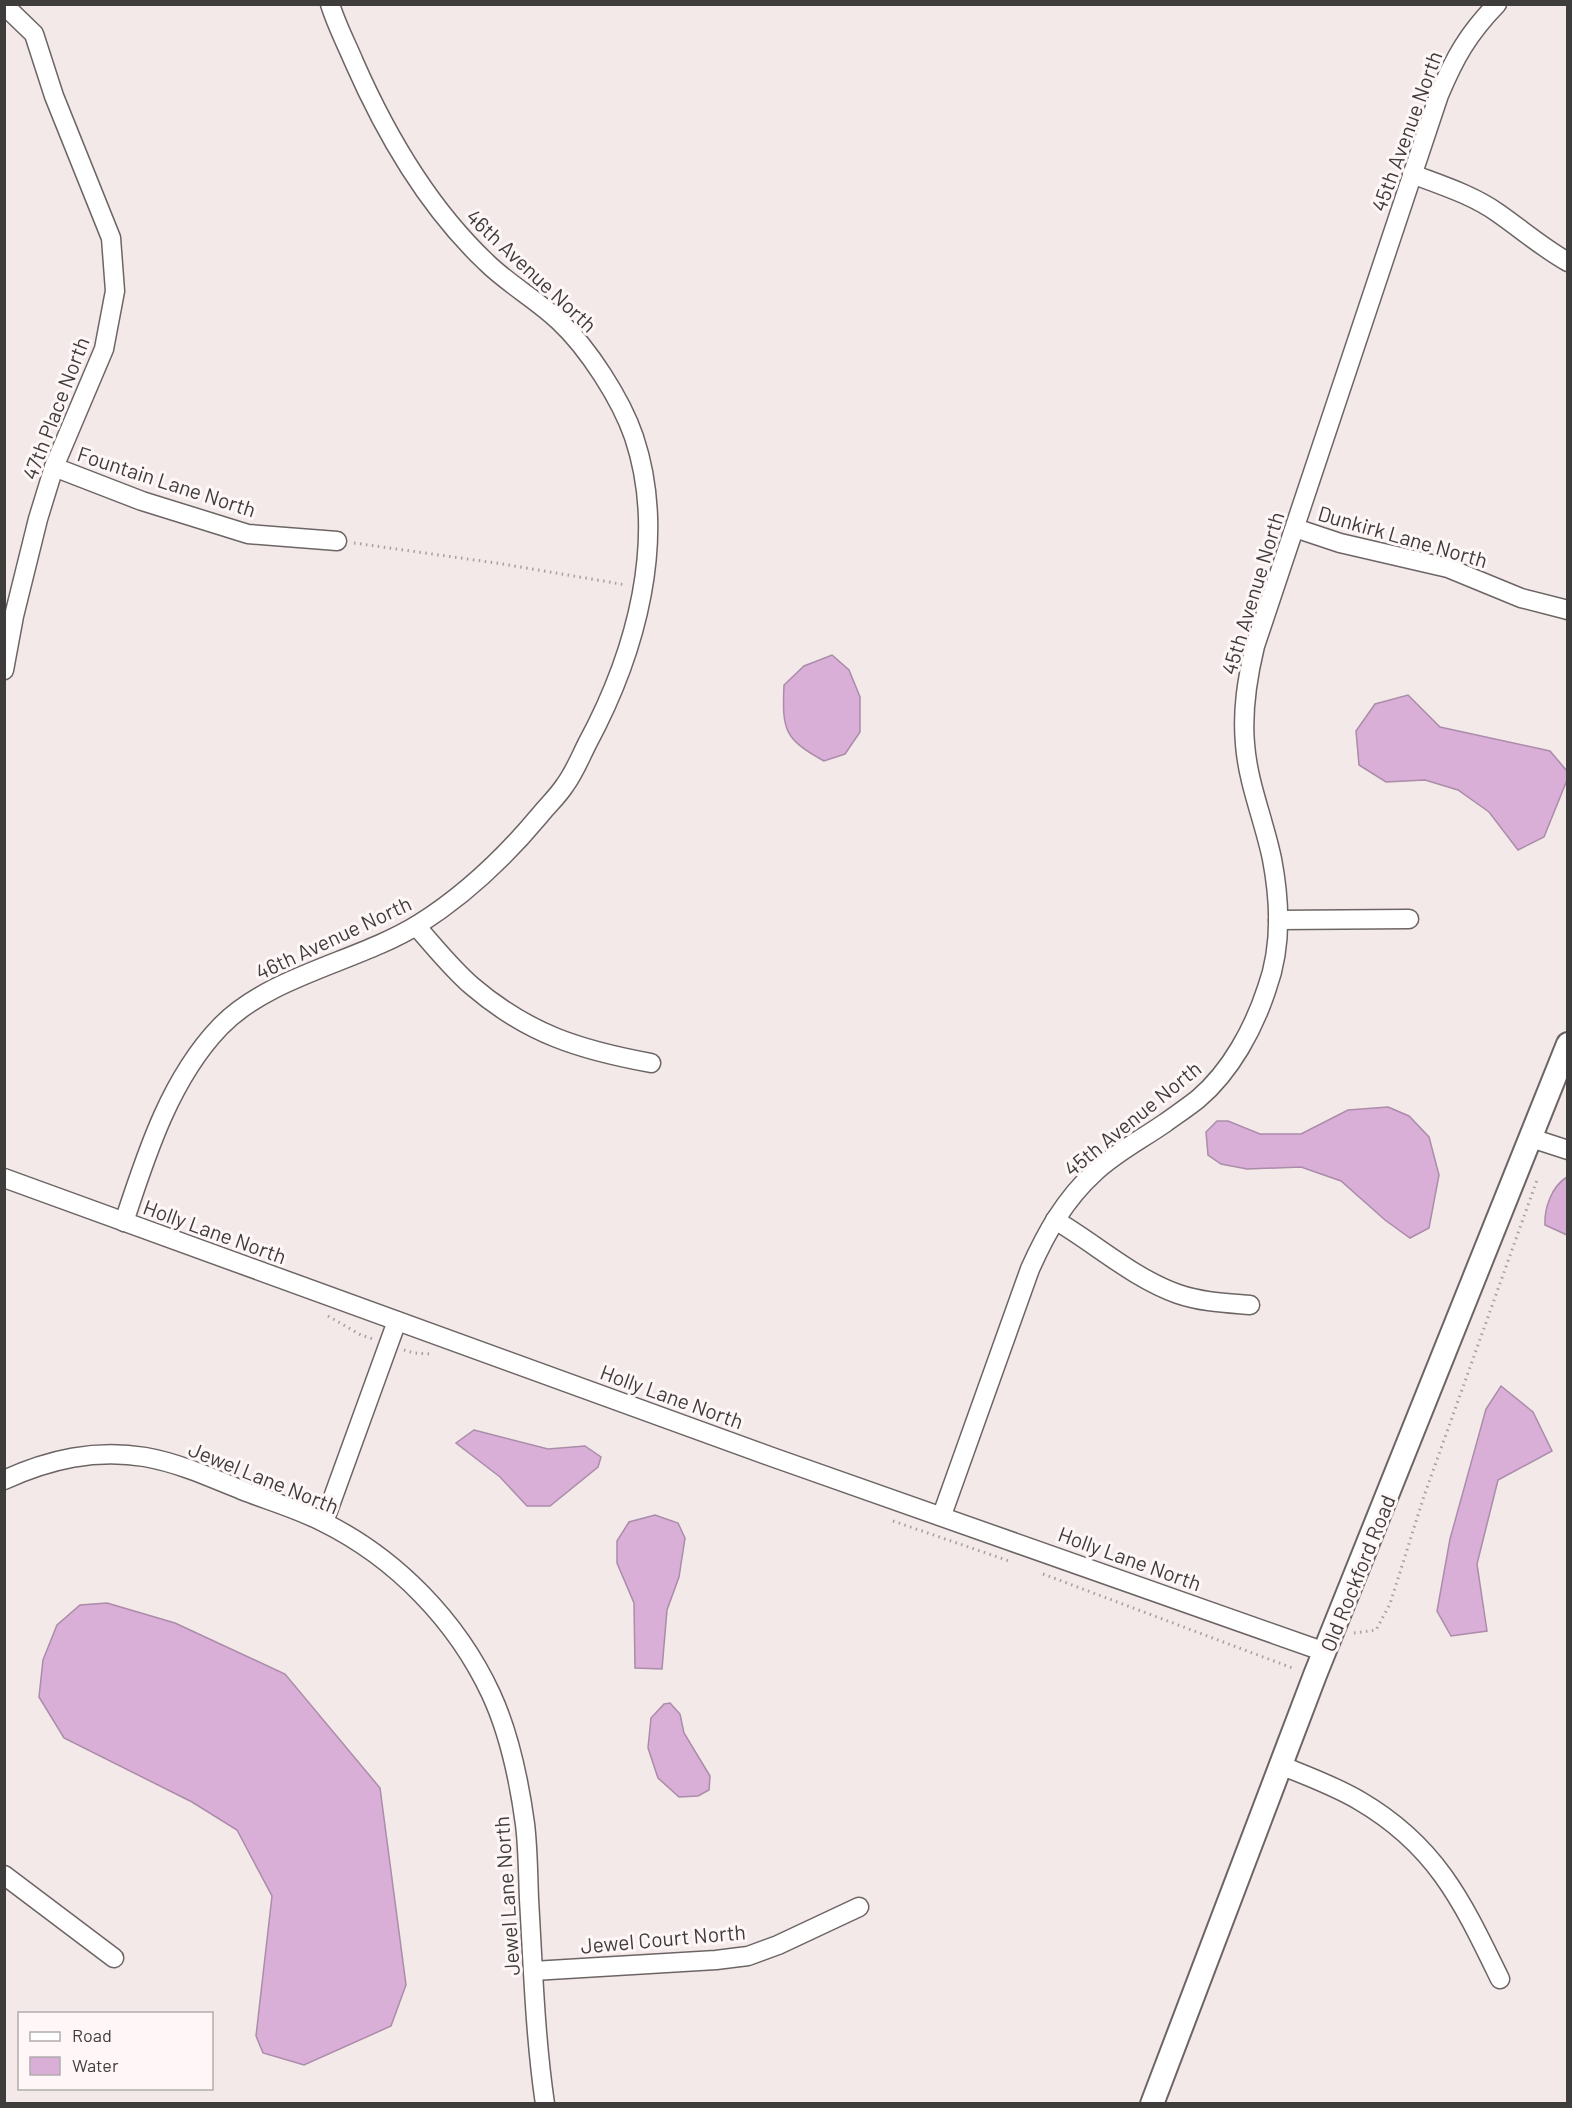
<svg xmlns="http://www.w3.org/2000/svg" width="1572" height="2108" font-family="Barlow,sans-serif">
	<style>
		.water { fill: #d9afd8; stroke: #ab8ca9; stroke-width: 1.5 }
		.lines { fill: none; stroke-linecap: round; stroke-linejoin: round }
		.minor-casing { stroke: #6d6565; stroke-width: 21 }
		.tertiary-casing { stroke: #6d6565; stroke-width: 26 }
		.path { stroke: #a69f9f; stroke-width: 3; stroke-dasharray: 1.5 4.5; stroke-linecap: butt }
		.minor { stroke: #fff; stroke-width: 18 }
		.tertiary { stroke: #fff; stroke-width: 22 }
		.labels { text-anchor: middle; dominant-baseline: central; stroke-width: 6; stroke-linejoin: round; paint-order: stroke }
		.street-label { font-size: 21px; fill: #3f3c3c; stroke: #fff7f7 }
	</style>
	<rect width="100%" height="100%" fill="#f3e9e9"/>
	<g class="water">
		<path d="M832 655 849 670 860 697V732L845 754 824 761C784 739 782 730 784 685L804 666Z"/>
		<path d="M1408 695 1440 727 1550 751 1567 771V780L1544 837 1518 850 1489 812 1458 790 1425 780 1386 782 1359 765 1356 731 1375 704Z"/>
		<path d="M1388 1107 1409 1116 1429 1137 1439 1175 1429 1228 1410 1238 1385 1220 1341 1181 1301 1167 1247 1169 1221 1164 1208 1155 1206 1132 1217 1121H1228L1260 1134H1301L1348 1110Z"/>
		<path d="M1567 1177V1235L1545 1225C1544 1208 1552 1186 1567 1177Z"/>
		<path d="M1501 1386 1533 1412 1552 1451 1498 1480 1477 1564 1487 1631 1451 1636 1437 1611 1450 1539 1486 1409Z"/>
		<path d="M474 1430 548 1449 585 1446 601 1457 598 1467 550 1506H527L500 1477 456 1443Z"/>
		<path d="M655 1515 678 1523 685 1538 679 1577 667 1610 662 1669 635 1668 634 1603 617 1563V1541L629 1522Z"/>
		<path d="M107 1603 175 1623 285 1674 380 1788 406 1985 391 2026 304 2065 263 2053 256 2036 272 1896 237 1830 192 1802 64 1738 39 1697 43 1660 57 1625 80 1605Z"/>
		<path d="M670 1703 680 1714 684 1733 710 1776 709 1790 698 1796 679 1797 658 1778 648 1748 651 1718 664 1704Z"/>
	</g>
	<g class="lines">
		<defs>
			<g id="minor">
				<path d="M4 5 34 34 54 96 111 238 115 291 104 349 54 467 38 519 14 616 4 670"/>
				<path d="M1412 174C1441 185 1473 195 1498 213 1521 229 1543 248 1568 262"/>
				<path d="M54 467 142 501 248 534 337 541"/>
				<path d="M1295 528 1340 543 1448 568 1521 598 1568 610"/>
				<path d="M1278 920 1409 919"/>
				<path d="M416 926C434 946 452 969 472 986 528 1034 580 1050 651 1063"/>
				<path d="M1531 1138 1568 1150"/>
				<path d="M4 1178 772 1457 1325 1652"/>
				<path d="M1055 1220C1096 1244 1133 1278 1178 1294 1201 1302 1226 1303 1250 1305"/>
				<path d="M124 1222C146 1155 170 1079 220 1027 270 975 358 962 419 924 465 895 505 857 540 815 548 805 558 796 565 785 574 773 580 758 587 744 636 653 668 539 634 437 621 399 588 348 559 321 536 299 508 284 486 262 428 207 386 135 354 62 346 43 336 24 330 4"/>
				<path d="M4 1480C50 1459 95 1449 145 1457 179 1463 212 1478 244 1491 270 1501 298 1509 323 1522 396 1558 457 1621 491 1694 510 1735 519 1780 525 1824 528 1849 528 1874 529 1899 533 1967 535 2036 545 2104"/>
				<path d="M942 1515 1030 1269C1046 1233 1065 1199 1095 1172 1115 1153 1142 1139 1165 1123 1176 1115 1188 1107 1198 1099 1231 1071 1254 1028 1267 988 1282 947 1280 901 1272 859 1264 820 1248 784 1245 744 1242 710 1247 679 1255 646L1439 95C1455 57 1468 34 1497 4"/>
				<path d="M324 1522 397 1321"/>
				<path d="M1280 1765C1307 1776 1335 1786 1360 1801 1437 1846 1463 1903 1500 1979"/>
				<path d="M4 1875 114 1958"/>
				<path d="M533 1971 716 1960 748 1956 778 1945 859 1907"/>
			</g>
			<path id="tertiary" d="M1152 2104 1315 1675 1568 1044"/>
		</defs>
		<use href="#minor" class="minor-casing"/>
		<use href="#tertiary" class="tertiary-casing"/>
		<g class="path">
			<path d="M354 543 503 564 626 585"/>
			<path d="M328 1316 361 1335 373 1339"/>
			<path d="M404 1350 414 1353 433 1354"/>
			<path d="M893 1521 1012 1562"/>
			<path d="M1043 1574 1295 1669"/>
			<path d="M1354 1633 1376 1630 1390 1604 1424 1496 1537 1180"/>
		</g>
		<use href="#minor" class="minor"/>
		<use href="#tertiary" class="tertiary"/>
	</g>
	<g class="labels">
		<g class="street-label">
			<text transform="translate(1406 131) rotate(-70)">45th Avenue North</text>
			<text transform="translate(532 270) rotate(43)">46th Avenue North</text>
			<text transform="translate(55 408) rotate(-69)">47th Place North</text>
			<text transform="translate(167 481) rotate(18)">Fountain Lane North</text>
			<text transform="translate(1403 536) rotate(16)">Dunkirk Lane North</text>
			<text transform="translate(1252 593) rotate(-73)">45th Avenue North</text>
			<text transform="translate(333 937) rotate(-25)">46th Avenue North</text>
			<text transform="translate(1132 1118) rotate(-39)">45th Avenue North</text>
			<text transform="translate(215 1231) rotate(20)">Holly Lane North</text>
			<text transform="translate(672 1396) rotate(20)">Holly Lane North</text>
			<text transform="translate(264 1477) rotate(22)">Jewel Lane North</text>
			<text transform="translate(1130 1558) rotate(20)">Holly Lane North</text>
			<text transform="translate(1357 1573) rotate(-68)">Old Rockford Road</text>
			<text transform="translate(506 1896) rotate(-94)">Jewel Lane North</text>
			<text transform="translate(663 1938) rotate(-5)">Jewel Court North</text>
		</g>
	</g>
	<rect width="1572" height="2108" fill="none" stroke="#3f3c3c" stroke-width="12"/>
	<rect x="18" y="2012" width="195" height="78" fill="#fff7f7" stroke="#b2acac" stroke-width="1.5"/>
	<rect x="30" y="2032" width="30" height="9" fill="#ffffff" stroke="#b2acac" stroke-width="1.5"/>
	<text x="72" y="2042" font-size="18" fill="#3f3c3c">Road</text>
	<rect x="30" y="2057" width="30" height="18" fill="#d9afd8" stroke="#b2acac" stroke-width="1.5"/>
	<text x="72" y="2072" font-size="18" fill="#3f3c3c">Water</text>
</svg>
